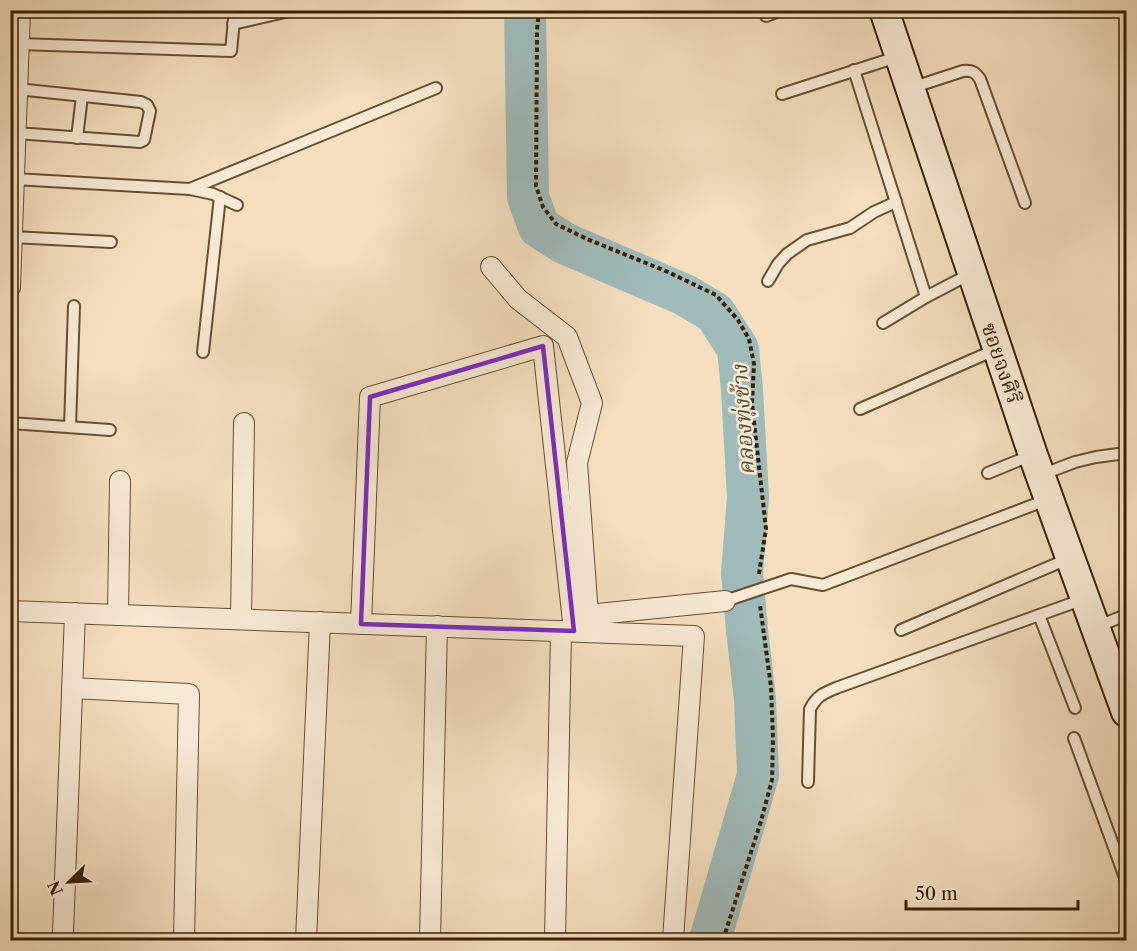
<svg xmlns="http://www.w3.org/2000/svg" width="1137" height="951" font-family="'Libre Caslon Text','Noto Serif Thai',serif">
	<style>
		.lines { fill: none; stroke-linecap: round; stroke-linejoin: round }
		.river { stroke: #9fbbba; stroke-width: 42 }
		.lane-casing { stroke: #675030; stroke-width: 14 }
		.street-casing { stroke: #675030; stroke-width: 22 }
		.secondary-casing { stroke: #382100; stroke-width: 32 }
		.path { stroke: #382100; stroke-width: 4; stroke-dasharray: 4.5 3; stroke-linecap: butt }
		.lane { stroke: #f8ead5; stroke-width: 10 }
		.street { stroke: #f8ead5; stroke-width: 20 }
		.secondary { stroke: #f8ead5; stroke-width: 28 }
		.marked { fill: none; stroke: #7b2cbf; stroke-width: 4.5; stroke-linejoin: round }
		.labels { text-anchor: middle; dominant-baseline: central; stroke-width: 5; stroke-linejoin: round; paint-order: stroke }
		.street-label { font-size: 21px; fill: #382100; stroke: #f8ead5 }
		.water-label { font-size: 22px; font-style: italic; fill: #574f38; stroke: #f8ead5 }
	</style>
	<rect width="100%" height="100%" fill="#f5dfbf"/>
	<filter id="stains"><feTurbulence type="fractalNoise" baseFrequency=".00333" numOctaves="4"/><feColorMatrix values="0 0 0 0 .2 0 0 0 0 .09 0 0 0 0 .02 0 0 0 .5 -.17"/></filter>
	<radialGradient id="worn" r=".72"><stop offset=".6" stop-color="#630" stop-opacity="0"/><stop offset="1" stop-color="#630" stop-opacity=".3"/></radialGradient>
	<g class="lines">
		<path class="river" d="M525 10 528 197 539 227 564 243 685 295 715 313 738 349 742 390 748 497 742 573 747 630 755 699 758 775 710 940"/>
		<defs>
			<g id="lane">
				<path d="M955 10V11"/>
				<path d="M766 16 782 10"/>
				<path d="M233 24 294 10"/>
				<path d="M19 44 231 51 235 10"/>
				<path d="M854 70 926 297 970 274"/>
				<path d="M911 88 963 71C972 70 975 72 980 79L1025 203"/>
				<path d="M782 94 900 56"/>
				<path d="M16 133 140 142 144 140 150 111 147 105 141 102 17 89"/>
				<path d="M77 138 82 96"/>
				<path d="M14 179 190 189 213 194 237 205"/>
				<path d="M190 189 436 88"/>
				<path d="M12 237 111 242"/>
				<path d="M768 281 778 264 787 254 807 240 850 228 874 212 896 202"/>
				<path d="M883 323 926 297"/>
				<path d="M203 352 220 197"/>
				<path d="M860 409 997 349"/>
				<path d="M10 423 110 430"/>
				<path d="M70 427 74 306"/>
				<path d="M988 473 1032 455"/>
				<path d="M1041 475 1075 462 1096 457 1126 453"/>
				<path d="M725 601 791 579 823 585 1049 499"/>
				<path d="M1039 615 1075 708"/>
				<path d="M1096 627 1126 615"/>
				<path d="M901 630 1070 558"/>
				<path d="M1074 738 1123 872"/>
				<path d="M808 782 810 709C817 696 822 694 836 688L1084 599"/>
				<path d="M1126 870 1123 872 1126 882"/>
			</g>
			<g id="street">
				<path d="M491 267 518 299 567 337 592 403 577 463 588 615 725 601"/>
				<path d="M10 287 20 10"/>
				<path d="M10 611 694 636 673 940"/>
				<path d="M118 615 120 481"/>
				<path d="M241 619 244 423"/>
				<path d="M361 624 370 397 543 346 574 631"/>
				<path d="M72 688 189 694 184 940"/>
				<path d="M63 933 75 613"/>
				<path d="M306 940 320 622"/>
				<path d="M430 940 437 626"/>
				<path d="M555 940 561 631"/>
			</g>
			<path id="secondary" d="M884 10 1033 455 1126 712"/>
		</defs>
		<use href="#lane" class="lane-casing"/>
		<use href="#street" class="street-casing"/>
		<use href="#secondary" class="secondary-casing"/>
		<g class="path">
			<path d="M539 10 537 30 536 186 543 207 556 224 587 239 668 272 716 295 738 320 749 339 754 364 752 404 766 529 759 574"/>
			<path d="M723 940 761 821 772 780 773 738 771 687 760 605"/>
		</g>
		<use href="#lane" class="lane"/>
		<use href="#street" class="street"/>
		<use href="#secondary" class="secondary"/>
	</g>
	<path class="marked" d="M543 346 574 631 361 624 370 397Z"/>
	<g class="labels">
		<g class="street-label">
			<text transform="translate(1002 363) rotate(71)">ซอยจงศิริ</text>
		</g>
		<g class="water-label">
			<text transform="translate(743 420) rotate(-94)">คลองทุ่งช้าง</text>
		</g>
	</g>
	<rect width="1137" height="951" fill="none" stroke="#f5dfbf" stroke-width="36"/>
	<rect x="12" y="12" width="1113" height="927" fill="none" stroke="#382100" stroke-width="3"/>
	<rect x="18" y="18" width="1101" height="915" fill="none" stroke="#382100" stroke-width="1.5"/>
	<g transform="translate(69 882) rotate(246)" stroke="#f8ead5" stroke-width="4.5" paint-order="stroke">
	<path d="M0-4.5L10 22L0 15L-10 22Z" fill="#382100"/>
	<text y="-9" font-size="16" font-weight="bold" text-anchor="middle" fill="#382100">N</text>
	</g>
	<path d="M906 900v9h172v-9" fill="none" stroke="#382100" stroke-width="3"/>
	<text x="915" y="900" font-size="18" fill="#382100" stroke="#f8ead5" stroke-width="4.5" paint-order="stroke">50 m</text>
	<rect width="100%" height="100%" filter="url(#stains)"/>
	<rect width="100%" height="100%" fill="url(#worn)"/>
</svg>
